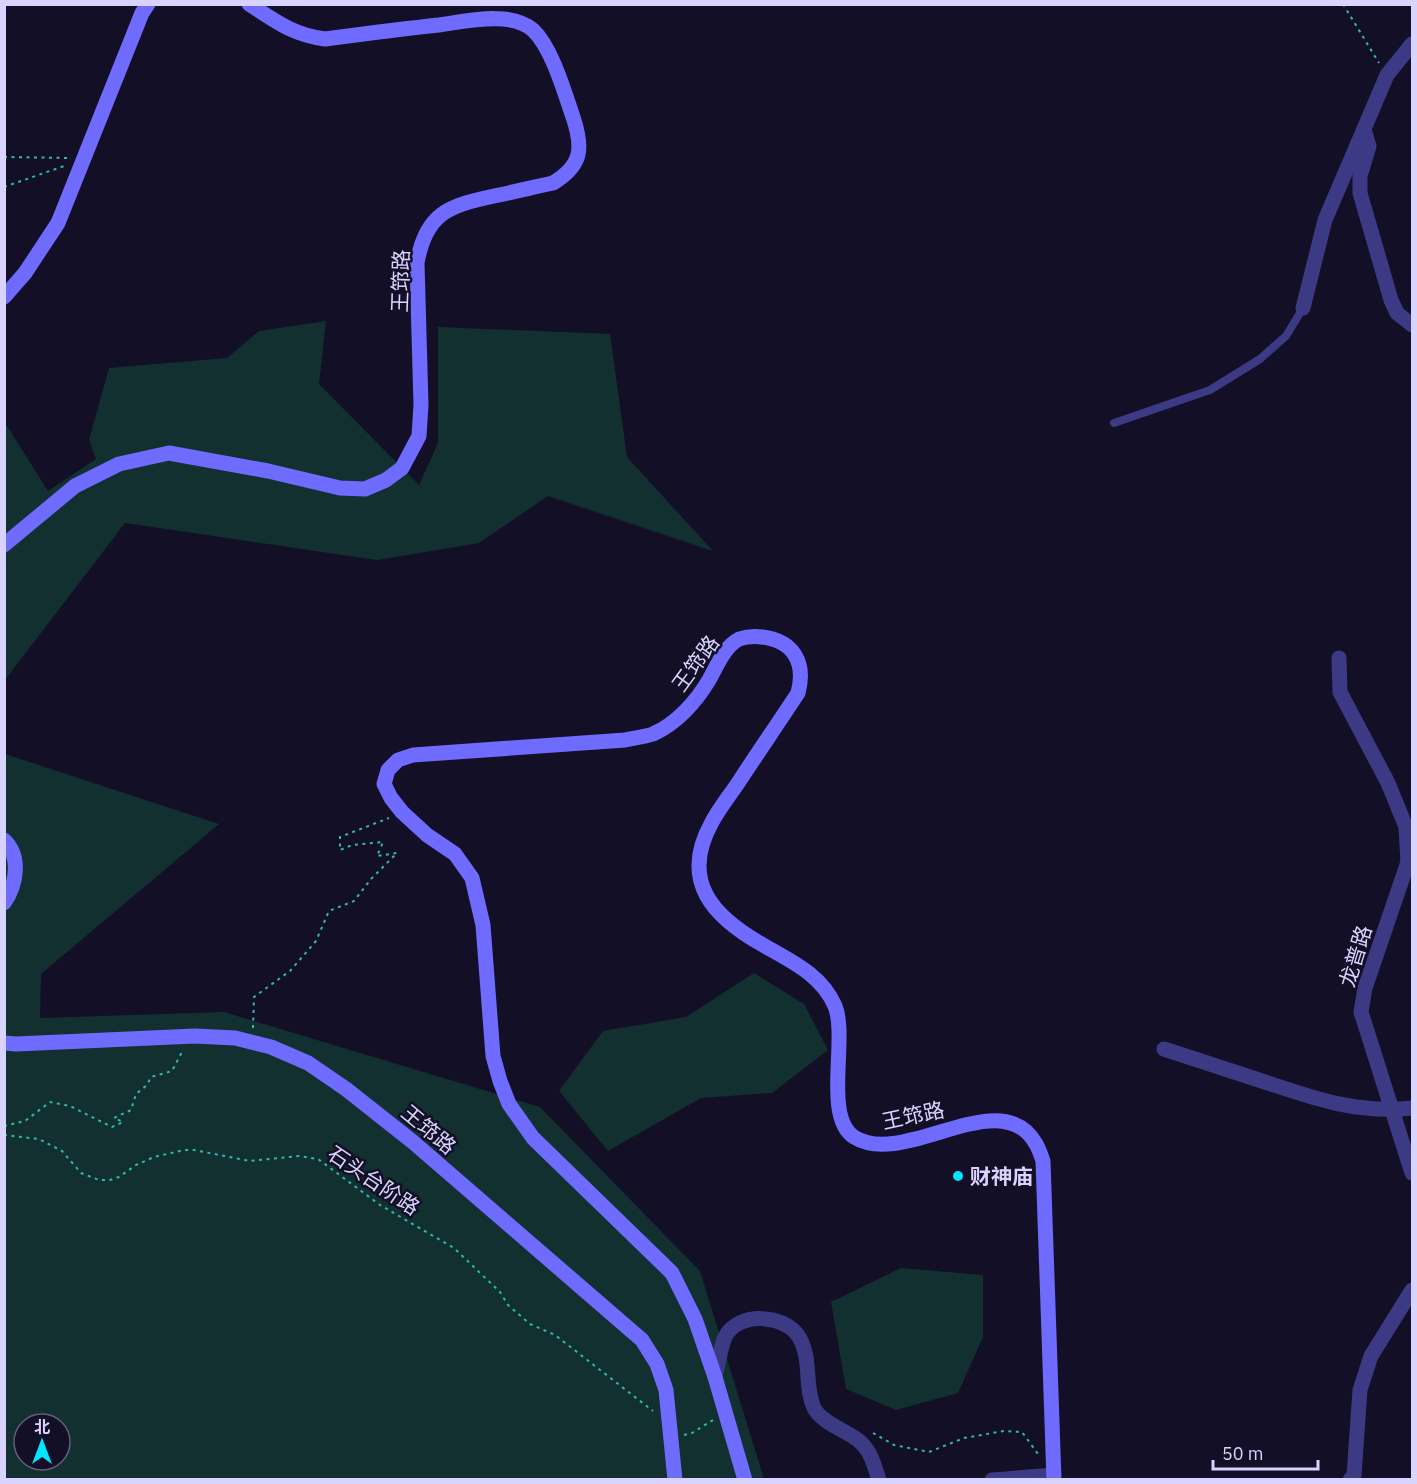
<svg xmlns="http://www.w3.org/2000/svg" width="1417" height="1484" font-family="'IBM Plex Sans','Noto Sans SC',sans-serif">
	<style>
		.green { fill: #12302f; fill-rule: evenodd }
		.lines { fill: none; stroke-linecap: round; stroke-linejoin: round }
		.path { stroke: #2fb8b0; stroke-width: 2; stroke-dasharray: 3 4.5; stroke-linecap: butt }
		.lane { stroke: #3d3a85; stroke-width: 8 }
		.street { stroke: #3d3a85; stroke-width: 15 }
		.secondary { stroke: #6f6bff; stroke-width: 15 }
		.poi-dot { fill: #00e5ff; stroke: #130f26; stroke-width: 2 }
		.labels { text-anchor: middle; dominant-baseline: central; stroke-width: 5; stroke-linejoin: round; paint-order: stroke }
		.street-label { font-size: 21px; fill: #d9d4ff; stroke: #130f26 }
		.poi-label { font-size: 21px; font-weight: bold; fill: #d9d4ff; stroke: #130f26; text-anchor: start }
	</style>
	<rect width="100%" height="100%" fill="#130f26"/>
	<g class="green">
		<path d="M326 321 319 384 419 485 438 443V327L610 334 627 457 713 551 548 496 479 543 377 560 125 523 5 680 4 421 48 491 96 459 89 440 109 368 227 358 259 331Z"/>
		<path d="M5 754 219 824 41 974 40 1018 224 1012 540 1107 700 1271 764 1479 5 1480ZM24 1424H60V1460H24Z"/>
		<path d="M754 973 804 1004 828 1050 772 1093 701 1098 608 1151 559 1091 603 1031 686 1017Z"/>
		<path d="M901 1268 983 1275V1337L958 1393 896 1410 846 1389 831 1302Z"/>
	</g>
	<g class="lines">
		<g class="path">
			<path d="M1343 4 1379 63"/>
			<path d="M4 157 69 158"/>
			<path d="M4 187 67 165"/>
			<path d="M253 1028 254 997 290 971 316 941 329 911 354 901 371 879 397 853 377 856 383 842 352 845 340 850V837L389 818"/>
			<path d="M4 1126 25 1121 50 1102 70 1106 112 1127 123 1122 114 1118 131 1110 136 1094 147 1085 151 1077 172 1071 183 1050"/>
			<path d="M4 1135 39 1139 62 1151 81 1173 99 1180H110L119 1177 136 1165 154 1157 184 1150H194L250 1161 299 1156 318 1159 380 1205 454 1248 500 1292 508 1305 530 1324 555 1335 653 1411"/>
			<path d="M873 1433 894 1445 929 1452 964 1438 1004 1431 1022 1432 1038 1454"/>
			<path d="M684 1435 692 1433 713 1420"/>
		</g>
		<path class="lane" d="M1114 423 1210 390 1260 359 1286 336 1303 308"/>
		<g class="street">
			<path d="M1364 129 1369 146 1360 176V193L1391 300 1397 313 1412 325"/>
			<path d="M1303 308 1325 220 1387 75 1412 44"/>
			<path d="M1339 658 1340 692 1388 783 1406 827 1408 862"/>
			<path d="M1412 856 1408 862 1365 988 1361 1012 1412 1173"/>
			<path d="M1164 1049C1197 1060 1231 1071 1265 1082 1315 1099 1359 1114 1412 1108"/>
			<path d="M715 1377C718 1365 720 1349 725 1337 738 1311 785 1314 799 1337 812 1359 804 1386 814 1408 821 1422 846 1431 858 1440 871 1450 874 1465 879 1480"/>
			<path d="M992 1480 1054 1475"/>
			<path d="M1350 1480 1354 1475 1360 1390 1371 1356 1412 1290"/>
		</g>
		<g class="secondary">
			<path d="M4 297 25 273 58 223 142 13 148 4"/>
			<path d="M4 545 75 486 119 464 169 453 268 471 340 488 365 489 386 480 402 468 419 436 421 405 417 263C426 213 448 206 494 196 514 192 534 187 553 183 583 165 583 147 573 117 564 91 552 48 533 30 525 23 513 20 503 19 482 17 460 22 439 25 401 29 363 34 325 39 293 35 275 21 249 4"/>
			<path d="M4 840C22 857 16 886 4 903"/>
			<path d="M4 1043 16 1044 195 1036 235 1038 271 1047 308 1063 346 1089 413 1142 642 1340 657 1364 666 1390 675 1480"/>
			<path d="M745 1480 715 1377 695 1319 672 1273 533 1138 509 1104 500 1081 493 1056 483 925 472 878 455 854 427 835 402 812 391 798 384 784 388 770 398 760 413 755 625 740C634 738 644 737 653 734 676 724 696 702 709 680 717 666 724 647 739 639 745 637 755 636 762 637 794 641 806 663 798 693 779 722 759 751 740 780 731 794 720 807 712 822 679 881 713 917 763 945 791 961 822 975 835 1006 848 1038 823 1117 854 1137 905 1169 1001 1081 1036 1144 1039 1149 1041 1155 1043 1161L1054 1480"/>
		</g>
	</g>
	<circle class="poi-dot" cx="958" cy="1176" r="6"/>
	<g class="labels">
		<g class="street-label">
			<text transform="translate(400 281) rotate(-88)">王筇路</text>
			<text transform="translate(695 663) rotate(-54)">王筇路</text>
			<text transform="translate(1355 956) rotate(-73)">龙普路</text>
			<text transform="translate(913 1115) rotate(-12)">王筇路</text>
			<text transform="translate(429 1129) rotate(40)">王筇路</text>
			<text transform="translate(374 1180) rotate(34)">石头台阶路</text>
		</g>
		<g class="poi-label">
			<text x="970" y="1176">财神庙</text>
		</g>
	</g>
	<rect width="1417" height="1484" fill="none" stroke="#d9d4ff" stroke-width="12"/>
	<g transform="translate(42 1442)"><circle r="28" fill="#130f26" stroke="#625e7d" stroke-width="1.5"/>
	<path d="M0-4.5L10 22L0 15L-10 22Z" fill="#00e5ff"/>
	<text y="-9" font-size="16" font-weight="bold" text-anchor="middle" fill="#d9d4ff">北</text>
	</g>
	<path d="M1213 1460v9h105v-9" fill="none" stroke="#d9d4ff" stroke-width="3"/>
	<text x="1222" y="1460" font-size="18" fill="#d9d4ff" stroke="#130f26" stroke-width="4.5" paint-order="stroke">50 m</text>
</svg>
